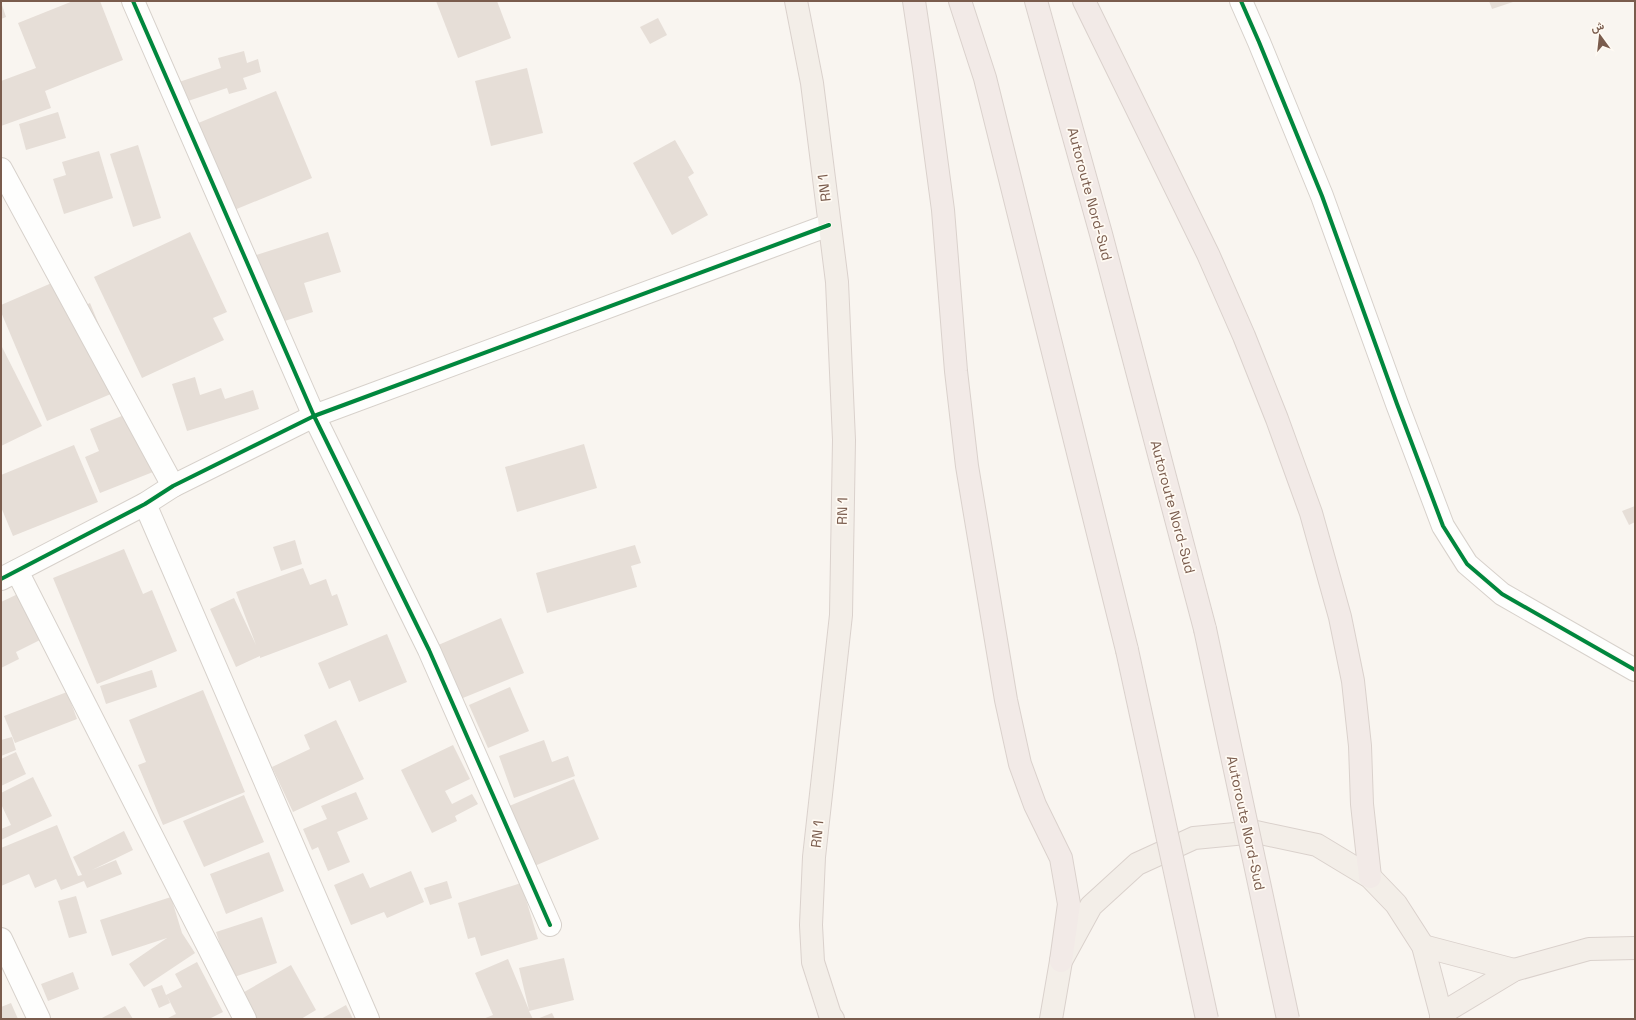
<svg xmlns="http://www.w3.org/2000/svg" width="1636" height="1020" font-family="'Space Grotesk',Vazirmatn,sans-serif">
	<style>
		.building { fill: #e6ded7 }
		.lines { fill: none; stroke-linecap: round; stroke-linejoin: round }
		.minor-casing { stroke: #d7d1cb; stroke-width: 24 }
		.major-casing { stroke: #dad1cc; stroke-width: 24 }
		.highway-casing { stroke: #dad1cc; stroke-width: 24 }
		.minor { stroke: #fefefd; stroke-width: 22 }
		.major { stroke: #f3eee8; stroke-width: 22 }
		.highway { stroke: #f2eae7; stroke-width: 22 }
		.highway-bridge-casing { stroke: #dad1cc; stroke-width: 24; stroke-linecap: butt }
		.highway-bridge { stroke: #f2eae7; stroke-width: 22 }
		.cycleway-casing { stroke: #fffaf3; stroke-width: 6 }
		.cycleway { stroke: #00873e; stroke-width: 4 }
		.labels { text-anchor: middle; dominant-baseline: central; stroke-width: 3.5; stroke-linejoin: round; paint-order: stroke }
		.street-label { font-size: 14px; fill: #7a5c4d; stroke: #fffaf3 }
	</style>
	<rect width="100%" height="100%" fill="#f9f5f0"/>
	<g class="building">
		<path d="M73 1H100L123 60 45 91 51 108 1 126V81L36 68 18 23Z"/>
		<path d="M436 1H497L511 38 458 58Z"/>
		<path d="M1489 1H1516L1492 9Z"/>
		<path d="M1 2 6 17 1 19Z"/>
		<path d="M658 18 667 35 650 44 640 27Z"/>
		<path d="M244 51 247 63 258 59 261 72 243 78 247 89 229 94 227 88 185 102 179 82 221 68 218 58Z"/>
		<path d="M527 68 543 133 491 146 475 81Z"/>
		<path d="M276 91 312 178 227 213 191 126Z"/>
		<path d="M58 112 66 138 26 150 19 124Z"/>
		<path d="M675 140 694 173 688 177 708 215 672 235 633 163Z"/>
		<path d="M138 145 161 218 133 227 110 154Z"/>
		<path d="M99 151 113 198 64 214 53 179 66 175 62 162Z"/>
		<path d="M190 232 227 312 213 318 224 340 142 378 94 277Z"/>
		<path d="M328 232 341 272 304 283 313 312 272 325 250 257Z"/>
		<path d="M70 275 84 306 90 303 125 388 47 421 1 312V305Z"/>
		<path d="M1 345 42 426 1 446Z"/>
		<path d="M195 377 200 395 221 388 225 399 253 390 259 409 187 431 172 384Z"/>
		<path d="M129 413 153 472 100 493 85 457 99 451 90 429Z"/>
		<path d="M584 444 597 488 517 512 505 467Z"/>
		<path d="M74 445 98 502 13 536 1 507V475Z"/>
		<path d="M1635 506V522L1629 525 1622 511Z"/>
		<path d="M295 540 302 564 281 571 273 547Z"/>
		<path d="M635 545 641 563 631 566 637 587 547 613 536 573Z"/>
		<path d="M124 549 143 594 152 590 177 651 97 684 53 578Z"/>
		<path d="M303 568 310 585 326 579 332 596 337 594 348 625 260 658V656L236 667 210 609 234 598 256 645 236 592Z"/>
		<path d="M20 593 42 639 16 652 19 659 1 668V602Z"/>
		<path d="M501 618 524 673 458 700 436 646Z"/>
		<path d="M387 634 407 682 359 702 350 680 329 689 318 663Z"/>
		<path d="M152 670 157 687 106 704 100 686Z"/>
		<path d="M510 687 529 731 488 748 469 705Z"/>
		<path d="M203 690 245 792 163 825 138 765 146 762 129 720Z"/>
		<path d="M67 692 77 719 15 743 4 716Z"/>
		<path d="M336 720 364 779 293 812 272 767 310 749 304 735Z"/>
		<path d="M12 737 16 750 1 756V740Z"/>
		<path d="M544 740 552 762 568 756 575 776 514 798 499 756Z"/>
		<path d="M453 745 470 779 445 791 452 804 472 794 478 804 455 816 457 821 432 833 401 770Z"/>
		<path d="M16 752 26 774 1 786V759Z"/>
		<path d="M33 777 52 816 1 840V829L11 825 1 804V793Z"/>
		<path d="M574 779 599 839 532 867 507 807Z"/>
		<path d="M356 792 368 819 337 832 350 862 328 871 318 847 312 850 303 829 327 819 321 806Z"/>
		<path d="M244 795 264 842 204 867 183 821Z"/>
		<path d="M57 825 78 876 82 875 73 857 124 831 133 850 92 870 116 860 122 874 87 888 84 881 61 890 56 879 35 888 29 874 1 886V848Z"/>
		<path d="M269 852 284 891 226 914 210 874Z"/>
		<path d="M411 871 424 902 387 918 384 912 351 925 334 885 363 873 370 888Z"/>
		<path d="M447 881 452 898 430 905 424 888Z"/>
		<path d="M521 883 538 939 481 956 475 937 468 939 458 903Z"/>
		<path d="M76 896 87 933 69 938 58 901Z"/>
		<path d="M171 897 182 933 195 953 144 987 129 964 167 938 112 956 100 920Z"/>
		<path d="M262 917 277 963 231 978 216 932Z"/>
		<path d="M564 958 574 1000 529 1011 533 1019H483L493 1015 475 973 508 959 529 1010 519 968Z"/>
		<path d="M197 962 223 1012 209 1019H166L176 1014 167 996 170 1003 159 1008 151 989 162 985 166 995 182 987 175 974Z"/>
		<path d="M291 965 316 1010 301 1019H252L239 995Z"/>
		<path d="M73 972 79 989 48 1001 41 984Z"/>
		<path d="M11 1003 18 1019H1V1007Z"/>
		<path d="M346 1005 353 1019H321Z"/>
		<path d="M125 1006 133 1019H100Z"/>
		<path d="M552 1013 555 1019H537Z"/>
	</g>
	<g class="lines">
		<defs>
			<g id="minor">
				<path d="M133 1 314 416 429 650 550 925"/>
				<path d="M1241 1 1259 42 1322 196 1397 404 1443 526 1467 564 1502 594 1635 670"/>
				<path d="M1 169 173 486"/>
				<path d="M145 504 368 1019"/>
				<path d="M17 571 245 1019"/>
				<path d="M1 579 145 504 173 486 314 416 829 225"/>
				<path d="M1 939 39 1019"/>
			</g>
			<g id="major">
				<path d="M796 1 812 83 837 282 844 440 841 615 814 857 811 925 813 962 830 1015 833 1019"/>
				<path d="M1423 946 1514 970"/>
				<path d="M1441 1014 1514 970 1589 949 1635 948"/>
				<path d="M1051 1019 1061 961 1091 906 1137 864 1194 838 1256 832 1317 845 1370 877 1396 904 1423 946 1441 1014V1019"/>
			</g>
			<g id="highway">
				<path d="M914 1 924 68 943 210 956 371 967 466 1006 700 1020 764 1035 805 1061 858 1069 904 1061 961"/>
				<path d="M960 1 985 78 1127 650"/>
				<path d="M1036 1 1101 234 1205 629"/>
				<path d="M1084 1 1208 254 1244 336 1277 419 1311 513 1340 617 1353 681 1360 746 1362 804 1370 877"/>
			</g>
		</defs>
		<use href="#minor" class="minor-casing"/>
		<use href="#major" class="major-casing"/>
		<use href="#highway" class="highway-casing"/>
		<use href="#minor" class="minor"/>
		<use href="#major" class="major"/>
		<use href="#highway" class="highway"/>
		<defs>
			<g id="highway-bridge">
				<path d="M1205 629 1288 1019"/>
				<path d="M1127 650 1207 1019"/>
			</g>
		</defs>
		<use href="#highway-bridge" class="highway-bridge-casing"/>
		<use href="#highway-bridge" class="highway-bridge"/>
		<defs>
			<g id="cycleway">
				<path d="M133 1 314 416 429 650 550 925"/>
				<path d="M1241 1 1259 42 1322 196 1397 404 1443 526 1467 564 1502 594 1635 670"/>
				<path d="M1 579 145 504 173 486 314 416 829 225"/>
			</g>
		</defs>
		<use href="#cycleway" class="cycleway-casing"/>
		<use href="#cycleway" class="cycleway"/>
	</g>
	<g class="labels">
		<g class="street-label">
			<text transform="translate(824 188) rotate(-97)">RN 1</text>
			<text transform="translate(1090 194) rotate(75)">Autoroute Nord-Sud</text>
			<text transform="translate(1173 507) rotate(75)">Autoroute Nord-Sud</text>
			<text transform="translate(842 511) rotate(-89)">RN 1</text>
			<text transform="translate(1246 823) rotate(78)">Autoroute Nord-Sud</text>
			<text transform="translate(817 834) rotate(-84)">RN 1</text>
		</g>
	</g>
	<rect width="1636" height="1020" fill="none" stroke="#7a5c4d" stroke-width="4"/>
	<g transform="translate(1600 36) rotate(345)" stroke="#fffaf3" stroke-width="3" paint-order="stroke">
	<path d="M0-3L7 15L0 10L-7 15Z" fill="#7a5c4d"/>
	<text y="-6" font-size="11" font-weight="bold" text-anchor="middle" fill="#7a5c4d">ش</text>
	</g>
</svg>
